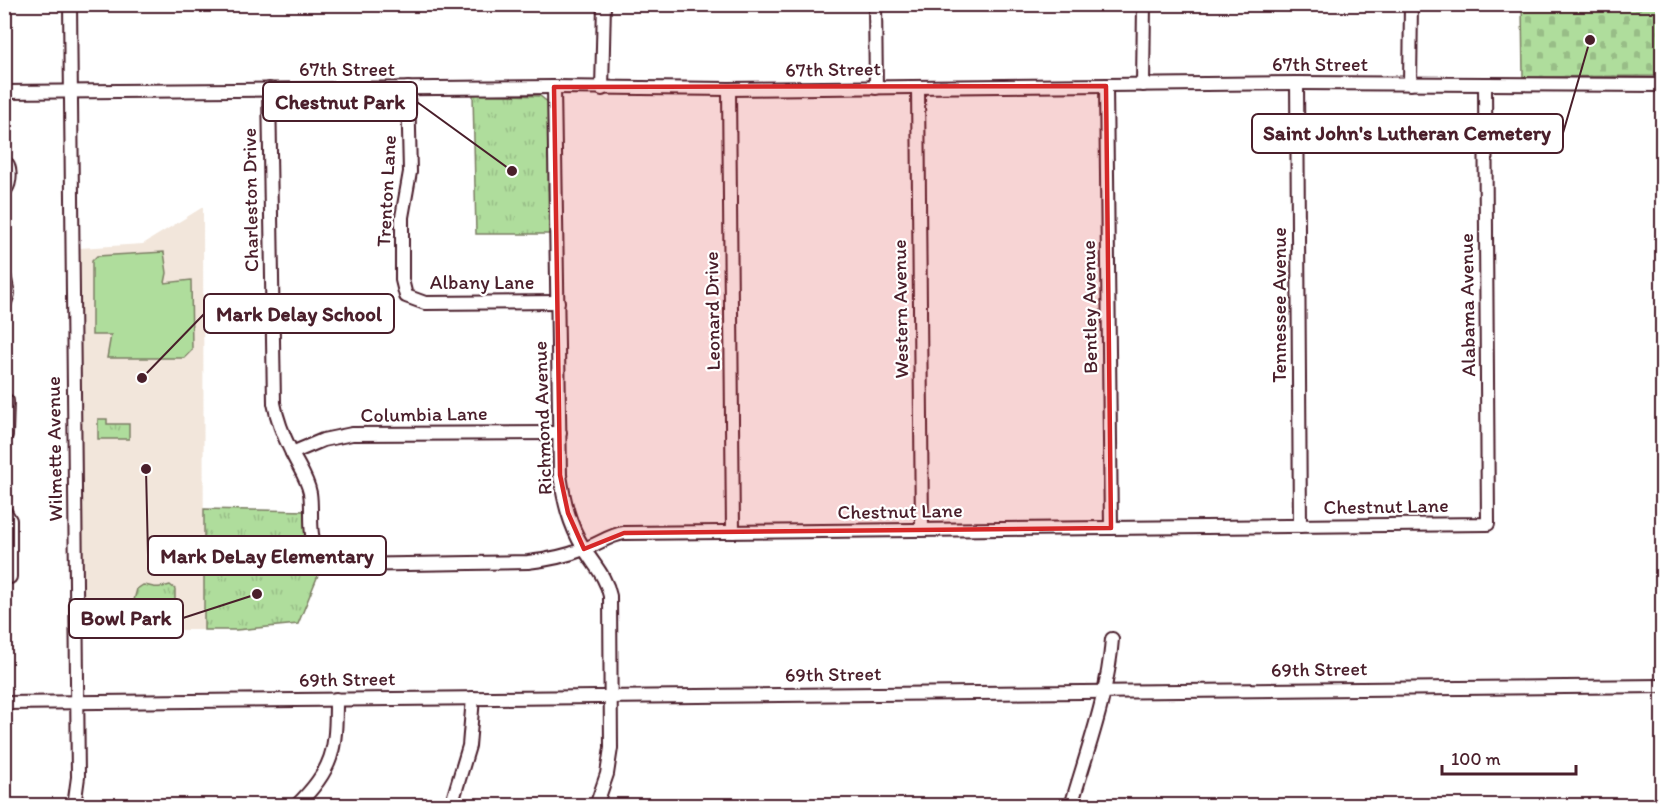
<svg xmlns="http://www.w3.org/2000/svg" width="1667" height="810" font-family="Itim,sans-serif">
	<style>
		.built { fill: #f2e6db }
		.grass { fill: #afdd9c; stroke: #7c7e64; stroke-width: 1.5 }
		.cemetery { fill: url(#cemetery-stones); stroke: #7c7e64; stroke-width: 1.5 }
		.park { fill: url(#park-tufts); stroke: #7c7e64; stroke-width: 1.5 }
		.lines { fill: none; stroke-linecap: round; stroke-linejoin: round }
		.minor-casing { stroke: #4a1f2b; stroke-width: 16 }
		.minor { stroke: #fff; stroke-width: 12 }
		.marked { fill: #d62828; fill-opacity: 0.2; stroke: #d62828; stroke-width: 4.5; stroke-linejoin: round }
		.labels { text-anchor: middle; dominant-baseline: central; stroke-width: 4.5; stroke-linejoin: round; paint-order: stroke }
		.street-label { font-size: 20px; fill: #4a1f2b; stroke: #fff }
		.leader { fill: none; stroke: #4a1f2b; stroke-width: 2 }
		.callout-dot { fill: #4a1f2b; stroke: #fff; stroke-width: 2 }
		.callout { fill: #fff; stroke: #4a1f2b; stroke-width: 2 }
		.callout-label { font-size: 21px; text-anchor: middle; font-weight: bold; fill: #4a1f2b }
	</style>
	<defs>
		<pattern id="cemetery-stones" width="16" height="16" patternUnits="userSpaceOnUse" patternTransform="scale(1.5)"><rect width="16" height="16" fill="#afdd9c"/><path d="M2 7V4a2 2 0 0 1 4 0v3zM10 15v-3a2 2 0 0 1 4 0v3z" fill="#98bd87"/></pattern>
		<pattern id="park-tufts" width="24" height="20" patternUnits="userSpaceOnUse" patternTransform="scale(1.5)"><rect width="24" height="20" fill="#afdd9c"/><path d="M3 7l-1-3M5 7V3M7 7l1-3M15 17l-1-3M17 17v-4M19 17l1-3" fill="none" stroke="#98bd87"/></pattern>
	</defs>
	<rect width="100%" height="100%" fill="#fff"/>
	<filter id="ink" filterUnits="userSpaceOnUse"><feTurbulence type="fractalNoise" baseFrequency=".0167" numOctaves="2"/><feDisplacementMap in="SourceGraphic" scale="12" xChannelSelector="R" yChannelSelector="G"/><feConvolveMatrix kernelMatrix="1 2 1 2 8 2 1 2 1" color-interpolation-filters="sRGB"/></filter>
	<g filter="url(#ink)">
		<path class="built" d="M203 207 204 630H82L79 248 143 244Z"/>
		<path class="grass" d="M164 252 167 273 165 283 191 280 192 350 184 358H107L111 335H92V261L97 256Z"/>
		<path class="cemetery" d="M1522 5H1658L1659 76 1523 77Z"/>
		<g class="park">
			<path d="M473 94 540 96 549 103 550 234H476Z"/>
			<path d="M98 419H107V424H129V439H98Z"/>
			<path d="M204 509 306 511C305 534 304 547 323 563L298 624 236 630H204Z"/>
			<path d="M143 585C157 587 155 589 170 585L175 589V600L170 605 133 604 137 589Z"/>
		</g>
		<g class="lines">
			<defs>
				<g id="minor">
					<path d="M70 4 78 777 74 806"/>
					<path d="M875 4 876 88"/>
					<path d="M1297 83 1300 526"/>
					<path d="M1410 84 1411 4"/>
					<path d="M1143 85 1144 4"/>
					<path d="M1106 86 1111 528"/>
					<path d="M554 87 560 475C564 501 569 524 583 547 593 564 606 576 610 596L611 748 607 774 596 806"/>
					<path d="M918 87 922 530"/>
					<path d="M408 88 410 172 402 217V280L406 296 425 303 558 302"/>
					<path d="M269 89 274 403C277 419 283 435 291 451 297 465 307 477 310 493 313 511 307 537 319 552 324 558 336 564 344 565L528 562C547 560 566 556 584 549 598 544 610 535 624 533L1488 524 1485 85"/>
					<path d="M602 89 604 4"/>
					<path d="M729 89 733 532"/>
					<path d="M4 92 554 87 729 89 1297 83 1662 85"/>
					<path d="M4 163 8 165C11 173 10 186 4 191"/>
					<path d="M4 275 8 294 4 305"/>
					<path d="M4 401H7L6 435H4"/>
					<path d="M292 453 323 440 352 434 560 433"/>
					<path d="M4 510 10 520V577"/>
					<path d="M4 703 1662 686"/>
					<path d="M296 806C334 769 336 750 336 699"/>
					<path d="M451 806 469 746 473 698"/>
					<path d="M1071 806C1087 751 1108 696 1112 639"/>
				</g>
			</defs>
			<use href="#minor" class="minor-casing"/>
			<use href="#minor" class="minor"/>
		</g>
	</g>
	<path class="marked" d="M1106 86 1111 528 624 533 584 549 568 513 560 475 554 87Z"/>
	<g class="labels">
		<g class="street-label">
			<text x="1320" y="64">67th Street</text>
			<text x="347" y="69">67th Street</text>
			<text transform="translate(833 69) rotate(-1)">67th Street</text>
			<text transform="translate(386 191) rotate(-87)">Trenton Lane</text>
			<text transform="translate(250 200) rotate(-91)">Charleston Drive</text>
			<text x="482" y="282">Albany Lane</text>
			<text transform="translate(1279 305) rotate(-90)">Tennessee Avenue</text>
			<text transform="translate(1467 305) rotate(-91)">Alabama Avenue</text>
			<text transform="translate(1089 307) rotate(-91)">Bentley Avenue</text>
			<text transform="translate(900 309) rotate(-91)">Western Avenue</text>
			<text transform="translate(712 311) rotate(-91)">Leonard Drive</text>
			<text transform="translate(424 414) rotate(-1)">Columbia Lane</text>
			<text transform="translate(542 418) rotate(-92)">Richmond Avenue</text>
			<text transform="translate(54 449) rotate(-91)">Wilmette Avenue</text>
			<text transform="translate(1386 506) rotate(-1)">Chestnut Lane</text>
			<text transform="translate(900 511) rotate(-1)">Chestnut Lane</text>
			<text transform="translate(1319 669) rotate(-1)">69th Street</text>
			<text transform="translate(833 674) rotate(-1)">69th Street</text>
			<text transform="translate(347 679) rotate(-1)">69th Street</text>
		</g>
	</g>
	<path class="leader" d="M512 171L417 102M1590 40L1563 133M142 378L204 314M146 469L148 555M257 594L183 618"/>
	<g class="callout-dot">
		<circle cx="512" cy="171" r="6"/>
		<circle cx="1590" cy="40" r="6"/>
		<circle cx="142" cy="378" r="6"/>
		<circle cx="146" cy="469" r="6"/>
		<circle cx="257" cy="594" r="6"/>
	</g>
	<g class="callout">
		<rect x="263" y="82" width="154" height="39" rx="6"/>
		<rect x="1252" y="114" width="311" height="39" rx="6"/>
		<rect x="204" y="294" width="190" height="39" rx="6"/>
		<rect x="148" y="536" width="238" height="39" rx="6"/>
		<rect x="69" y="599" width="114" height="39" rx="6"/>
	</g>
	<g class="callout-label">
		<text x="340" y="109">Chestnut Park</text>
		<text x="1407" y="140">Saint John's Lutheran Cemetery</text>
		<text x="299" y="321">Mark Delay School</text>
		<text x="267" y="563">Mark DeLay Elementary</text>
		<text x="126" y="625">Bowl Park</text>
	</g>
	<rect width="1667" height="810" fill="none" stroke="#fff" stroke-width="24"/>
	<rect x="12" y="12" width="1643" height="786" fill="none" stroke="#4a1f2b" stroke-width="2" filter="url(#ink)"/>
	<path d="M1442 765v9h134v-9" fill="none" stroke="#4a1f2b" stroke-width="3"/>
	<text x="1451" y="765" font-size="18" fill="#4a1f2b" stroke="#ffffff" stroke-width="4.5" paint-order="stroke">100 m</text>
</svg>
